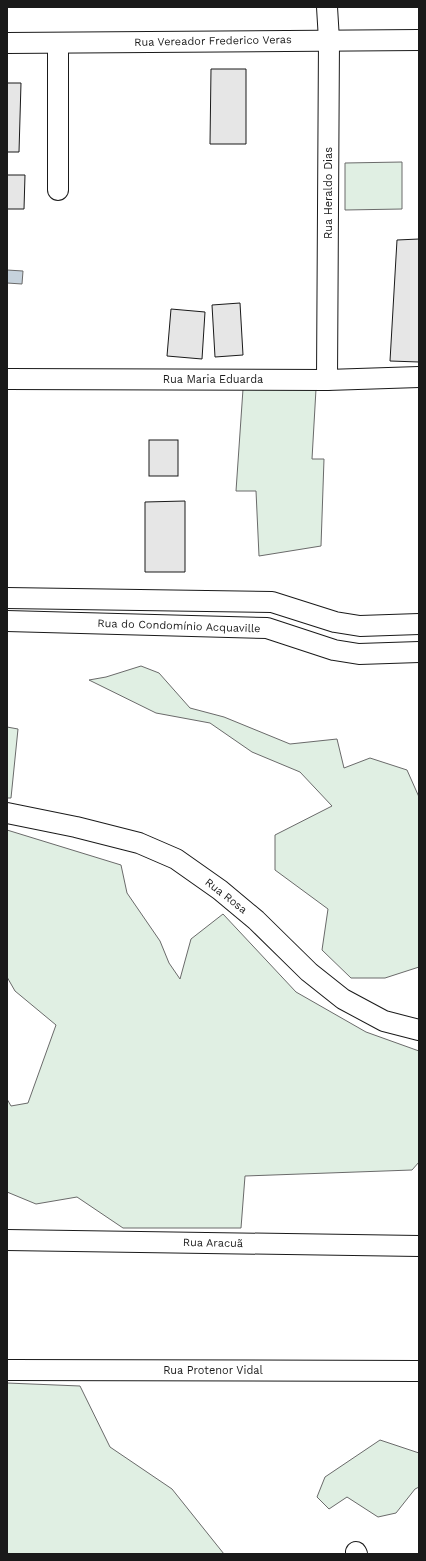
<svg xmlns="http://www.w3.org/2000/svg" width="426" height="1561" font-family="'Work Sans',sans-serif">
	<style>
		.green { fill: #e0efe3; stroke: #6a6a6a }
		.water { fill: #c6d2dc; stroke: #6a6a6a }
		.building { fill: #e6e6e6; stroke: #1a1a1a }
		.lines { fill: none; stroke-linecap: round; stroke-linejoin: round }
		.minor-casing { stroke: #1a1a1a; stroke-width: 22 }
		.minor { stroke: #fff; stroke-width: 20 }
		.labels { text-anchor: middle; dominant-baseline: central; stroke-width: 3; stroke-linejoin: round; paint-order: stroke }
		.street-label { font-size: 11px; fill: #1a1a1a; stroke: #fff }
	</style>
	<rect width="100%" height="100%" fill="#fff"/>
	<g class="green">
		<path d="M402 162V209L345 210V163Z"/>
		<path d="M243 389H316L312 459H324L321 546 259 556 256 491H236Z"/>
		<path d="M141 666 159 673 190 708 224 717 290 744 337 739 344 768 370 758 407 770 419 797V967L385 978H351L322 950 328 909 275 870V835L332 806 300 772 252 752 210 723 156 713 89 680 106 677Z"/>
		<path d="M7 727 18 729 11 798H7Z"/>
		<path d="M7 830 121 865 127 893 160 941 169 963 180 979 191 939 223 914 296 992 366 1032 419 1051V1162L412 1170 245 1176 241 1228H123L77 1197 36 1204 7 1192V1099L11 1106 28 1103 56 1025 15 991 7 977Z"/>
		<path d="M7 1383 80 1386 110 1447 172 1489 224 1554H7Z"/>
		<path d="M380 1440 419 1453V1487L415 1489 396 1513 378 1517 347 1497 329 1509 317 1497 325 1477Z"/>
	</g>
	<path class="water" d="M7 270 23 271 22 284 7 283Z"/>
	<g class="building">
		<path d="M211 69H246V144H210Z"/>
		<path d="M7 83H21L19 152H7Z"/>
		<path d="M7 175H25L24 209H7Z"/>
		<path d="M419 239V362L390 361 397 240Z"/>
		<path d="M240 303 243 355 215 357 212 305Z"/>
		<path d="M171 309 205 312 202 359 167 356Z"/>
		<rect x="149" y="440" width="29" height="36"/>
		<path d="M185 501V572H145V502Z"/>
	</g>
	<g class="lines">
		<defs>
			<g id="minor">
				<path d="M7 43 419 40"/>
				<path d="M58 190V43"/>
				<path d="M7 379 327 380 419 377"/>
				<path d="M327 380 329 40 327 7"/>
				<path d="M7 598 272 602 335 622 360 626 419 624"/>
				<path d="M7 621 267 628 334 650 359 654 419 652"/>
				<path d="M7 813 76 827 139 843 176 859 220 890 256 920 309 972 343 999 384 1021 419 1030"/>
				<path d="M7 1240 419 1246"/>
				<path d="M7 1370 419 1371"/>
				<path d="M356 1552 357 1554"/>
			</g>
		</defs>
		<use href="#minor" class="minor-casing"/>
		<use href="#minor" class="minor"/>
	</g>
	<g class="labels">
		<g class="street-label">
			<text transform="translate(213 41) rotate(-1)">Rua Vereador Frederico Veras</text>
			<text transform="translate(328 193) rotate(-90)">Rua Heraldo Dias</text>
			<text x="213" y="379">Rua Maria Eduarda</text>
			<text transform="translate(179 626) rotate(2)">Rua do Condomínio Acquaville</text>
			<text transform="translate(226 896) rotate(38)">Rua Rosa</text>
			<text transform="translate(213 1243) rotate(1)">Rua Aracuã</text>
			<text x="213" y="1370">Rua Protenor Vidal</text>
		</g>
	</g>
	<rect width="426" height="1561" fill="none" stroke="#1a1a1a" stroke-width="16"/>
</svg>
